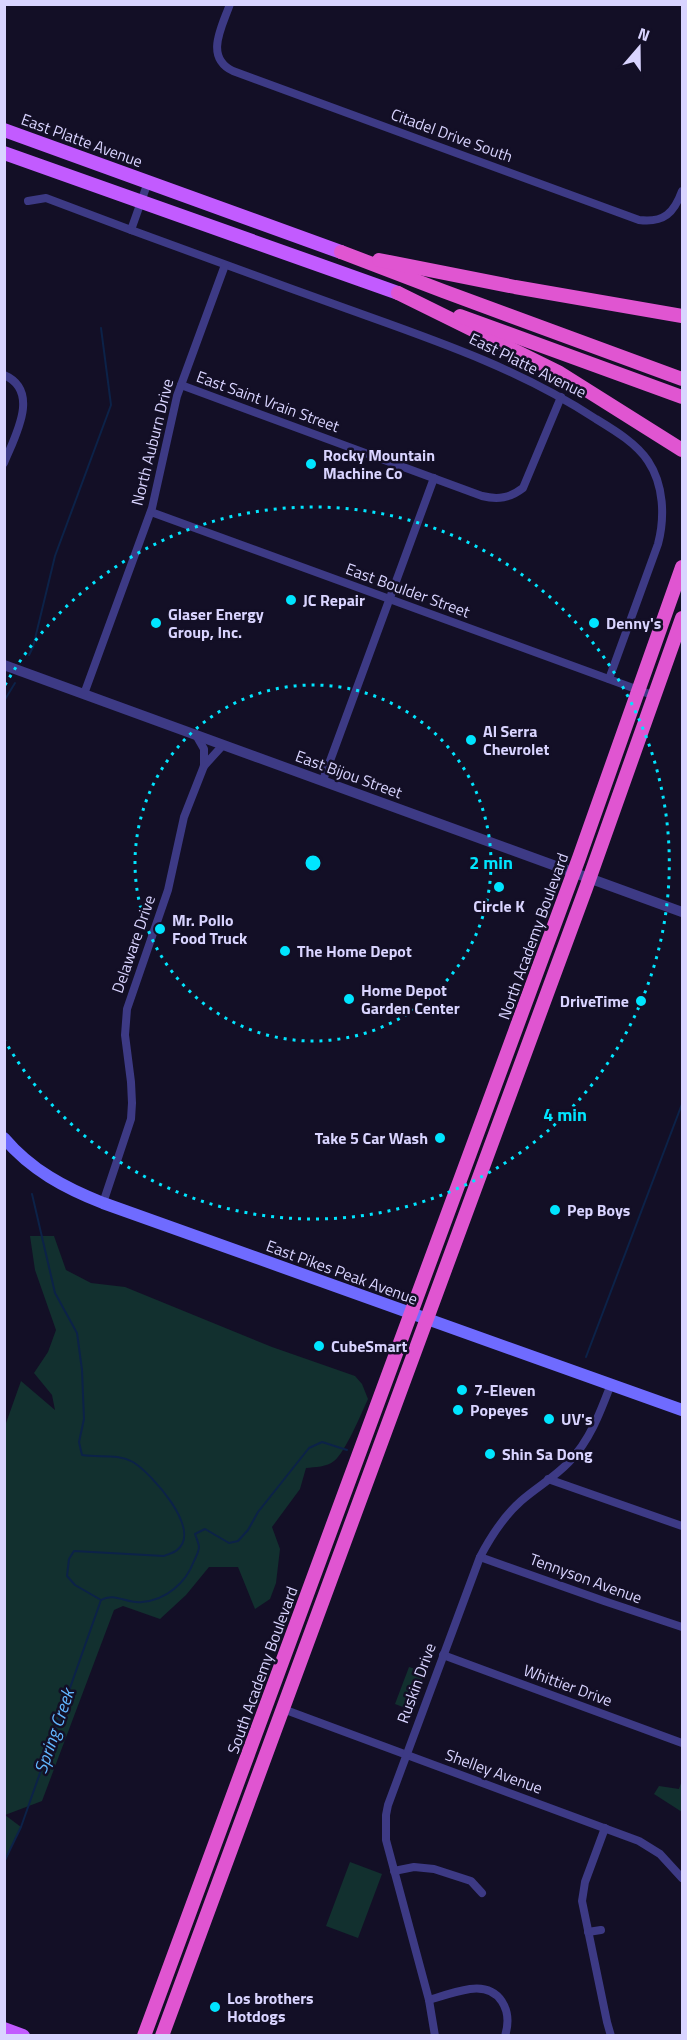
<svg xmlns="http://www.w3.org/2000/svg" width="687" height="2040" font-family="'Titillium Web',sans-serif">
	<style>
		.green { fill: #12302f }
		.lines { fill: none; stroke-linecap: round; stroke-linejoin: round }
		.stream { stroke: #0c2248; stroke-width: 2 }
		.minor { stroke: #3d3a85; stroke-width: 8 }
		.tertiary { stroke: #3d3a85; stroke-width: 10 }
		.secondary { stroke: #6f6bff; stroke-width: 12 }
		.primary { stroke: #c25bff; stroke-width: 14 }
		.trunk { stroke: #e055d1; stroke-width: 14 }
		.ring { fill: none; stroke: #00e5ff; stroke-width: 3; stroke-dasharray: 3 6 }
		.poi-dot { fill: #00e5ff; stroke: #130f26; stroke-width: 2 }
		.labels { text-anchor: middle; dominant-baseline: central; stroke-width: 5; stroke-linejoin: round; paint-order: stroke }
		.street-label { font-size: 16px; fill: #d9d4ff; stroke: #130f26 }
		.poi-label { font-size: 16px; font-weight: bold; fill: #d9d4ff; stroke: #130f26; text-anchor: start }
		.water-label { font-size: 18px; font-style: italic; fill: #62b6ff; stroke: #130f26 }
		.centre { fill: #00e5ff; stroke: #130f26; stroke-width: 3 }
		.ring-label { font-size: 18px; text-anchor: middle; font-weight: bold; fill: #00e5ff; stroke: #130f26; stroke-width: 5; stroke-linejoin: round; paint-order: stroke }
	</style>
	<rect width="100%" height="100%" fill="#130f26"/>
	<g class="green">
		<path d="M30 1236H54L66 1270 91 1283 125 1287 272 1347 355 1376 362 1384 368 1399C362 1412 345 1453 334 1461 327 1467 315 1467 306 1468L300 1489 272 1527 280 1549 276 1583 270 1599 255 1609 238 1567H209L186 1595 160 1619 123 1606 114 1610 42 1801 5 1815V1426L21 1381 55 1410 52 1395 34 1373 48 1352 56 1330 35 1270Z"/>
		<path d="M409 1667 425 1672 411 1707 408 1709 395 1704Z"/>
		<path d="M682 1780V1812L654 1794 659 1786 679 1789Z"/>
		<path d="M5 1815 21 1827 5 1862 4 1815Z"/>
		<path d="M350 1862 382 1874 358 1938 326 1926Z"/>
	</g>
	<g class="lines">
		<g class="stream">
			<path d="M29 655 33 647 55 556 111 405 101 328"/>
			<path d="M4 701 15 683"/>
			<path d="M32 1194 55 1293 77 1333 82 1370 84 1419 79 1442 82 1455C100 1458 117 1453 133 1462 151 1473 203 1530 177 1550 174 1553 168 1554 164 1556L74 1551 69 1559 67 1576 75 1585 101 1600"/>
			<path d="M586 1357 682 1104"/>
			<path d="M101 1600C115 1592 126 1604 142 1602 166 1600 186 1583 194 1561 196 1557 199 1551 199 1547 199 1544 196 1537 195 1534L205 1529 229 1543 238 1541 248 1530 258 1512 309 1448 322 1442 347 1450"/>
			<path d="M4 1862 21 1827 101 1600"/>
		</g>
		<g class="minor">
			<path d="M230 4C222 27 204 57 233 71L639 220C664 223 674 213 682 191"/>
			<path d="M28 201 46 198 131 230 148 182"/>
			<path d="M131 230C197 254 264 279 331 303 422 336 514 365 596 419 614 430 636 443 648 461 664 485 665 517 658 544L609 679"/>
			<path d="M4 375C41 391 15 436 4 463"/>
			<path d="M181 385 482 496C498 500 510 498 523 488L561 397"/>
			<path d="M151 512 655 696"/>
			<path d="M84 694 152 508 177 396 225 265"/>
			<path d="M204 766 223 745"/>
			<path d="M323 780 434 478"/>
			<path d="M103 1203 131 1119 132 1103 131 1082 125 1035 127 1009 168 890 184 817 204 766V749L196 735"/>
			<path d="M548 1479 682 1526"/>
			<path d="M480 1557 604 1601 682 1627"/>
			<path d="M443 1655 682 1743"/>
			<path d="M283 1709 639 1841 660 1854 682 1878"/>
			<path d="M605 1828 585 1882 582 1901 607 2022 611 2036"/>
			<path d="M394 1871 414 1867 434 1869 471 1881 482 1893"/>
			<path d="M588 1932 601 1930"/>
			<path d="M429 2000C442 1996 456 1991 470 1989 500 1985 513 2010 505 2036"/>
			<path d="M435 2036 429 2000 386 1840V1815L388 1805 480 1557C491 1536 504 1516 521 1501 537 1487 555 1477 569 1462 590 1440 600 1413 611 1384"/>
		</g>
		<path class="tertiary" d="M4 665 682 912"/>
		<path class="secondary" d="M4 1138C31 1170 65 1188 103 1203L682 1410"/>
		<g class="primary">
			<path d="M4 130 341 252"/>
			<path d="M4 153 398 293"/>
			<path d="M4 2029 23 2036"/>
		</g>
		<g class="trunk">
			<path d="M341 252 443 291 682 379"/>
			<path d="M379 260 515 287 682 316"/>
			<path d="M398 293 558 372 682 450"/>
			<path d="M460 316 682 397"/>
			<path d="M144 2036 579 858 682 567"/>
			<path d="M162 2036 586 888 682 618"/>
		</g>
	</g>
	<g class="ring">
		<circle cx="313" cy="863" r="178"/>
		<path d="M5 685A356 356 0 1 1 5 1041"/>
	</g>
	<g class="poi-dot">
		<circle cx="311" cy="464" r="6"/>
		<circle cx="291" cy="600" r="6"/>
		<circle cx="156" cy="623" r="6"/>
		<circle cx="594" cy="623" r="6"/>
		<circle cx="471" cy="740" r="6"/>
		<circle cx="499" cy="887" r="6"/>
		<circle cx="160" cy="929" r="6"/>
		<circle cx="285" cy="951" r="6"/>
		<circle cx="349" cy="999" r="6"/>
		<circle cx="641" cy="1001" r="6"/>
		<circle cx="440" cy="1138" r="6"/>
		<circle cx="555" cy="1210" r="6"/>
		<circle cx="319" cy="1346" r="6"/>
		<circle cx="462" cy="1390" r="6"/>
		<circle cx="458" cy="1410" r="6"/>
		<circle cx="549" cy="1419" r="6"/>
		<circle cx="490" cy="1454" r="6"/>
		<circle cx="215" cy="2007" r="6"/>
	</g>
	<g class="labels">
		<g class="street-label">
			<text transform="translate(452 135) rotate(20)">Citadel Drive South</text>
			<text transform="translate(82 140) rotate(20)">East Platte Avenue</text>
			<text transform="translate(528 365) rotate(26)">East Platte Avenue</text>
			<text transform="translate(268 401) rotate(20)">East Saint Vrain Street</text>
			<text transform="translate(152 442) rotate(-76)">North Auburn Drive</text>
			<text transform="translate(408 590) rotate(20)">East Boulder Street</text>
			<text transform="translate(349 774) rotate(20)">East Bijou Street</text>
			<text transform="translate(533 936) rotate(-70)">North Academy Boulevard</text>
			<text transform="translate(133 944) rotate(-71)">Delaware Drive</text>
			<text transform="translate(342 1272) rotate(20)">East Pikes Peak Avenue</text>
			<text transform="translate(586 1578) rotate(20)">Tennyson Avenue</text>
			<text transform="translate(262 1670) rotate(-70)">South Academy Boulevard</text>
			<text transform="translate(416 1683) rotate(-70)">Ruskin Drive</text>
			<text transform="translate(568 1685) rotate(20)">Whittier Drive</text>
			<text transform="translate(494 1771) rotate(20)">Shelley Avenue</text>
		</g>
		<g class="poi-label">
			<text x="323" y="455">Rocky Mountain<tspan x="323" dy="18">Machine Co</tspan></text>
			<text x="303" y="600">JC Repair</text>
			<text x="168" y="614">Glaser Energy<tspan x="168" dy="18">Group, Inc.</tspan></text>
			<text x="606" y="623">Denny's</text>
			<text x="483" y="731">Al Serra<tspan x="483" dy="18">Chevrolet</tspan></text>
			<text x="499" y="906" text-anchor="middle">Circle K</text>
			<text x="172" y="920">Mr. Pollo<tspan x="172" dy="18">Food Truck</tspan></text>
			<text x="297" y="951">The Home Depot</text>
			<text x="361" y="990">Home Depot<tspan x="361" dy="18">Garden Center</tspan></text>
			<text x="629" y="1001" text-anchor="end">DriveTime</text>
			<text x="428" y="1138" text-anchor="end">Take 5 Car Wash</text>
			<text x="567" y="1210">Pep Boys</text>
			<text x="331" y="1346">CubeSmart</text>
			<text x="474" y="1390">7-Eleven</text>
			<text x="470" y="1410">Popeyes</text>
			<text x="561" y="1419">UV's</text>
			<text x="502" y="1454">Shin Sa Dong</text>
			<text x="227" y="1998">Los brothers<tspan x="227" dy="18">Hotdogs</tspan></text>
		</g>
		<g class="water-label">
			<text transform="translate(54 1731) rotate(-71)">Spring Creek</text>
		</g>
	</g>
	<circle cx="313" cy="863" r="9" class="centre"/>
	<g class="ring-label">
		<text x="491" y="869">2 min</text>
		<text x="565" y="1121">4 min</text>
	</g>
	<rect width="687" height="2040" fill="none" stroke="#d9d4ff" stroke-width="12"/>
	<g transform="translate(639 48) rotate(20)" stroke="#130f26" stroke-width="4.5" paint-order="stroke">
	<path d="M0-4.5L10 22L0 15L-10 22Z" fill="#d9d4ff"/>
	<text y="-9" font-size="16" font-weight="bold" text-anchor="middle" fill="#d9d4ff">N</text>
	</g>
</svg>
